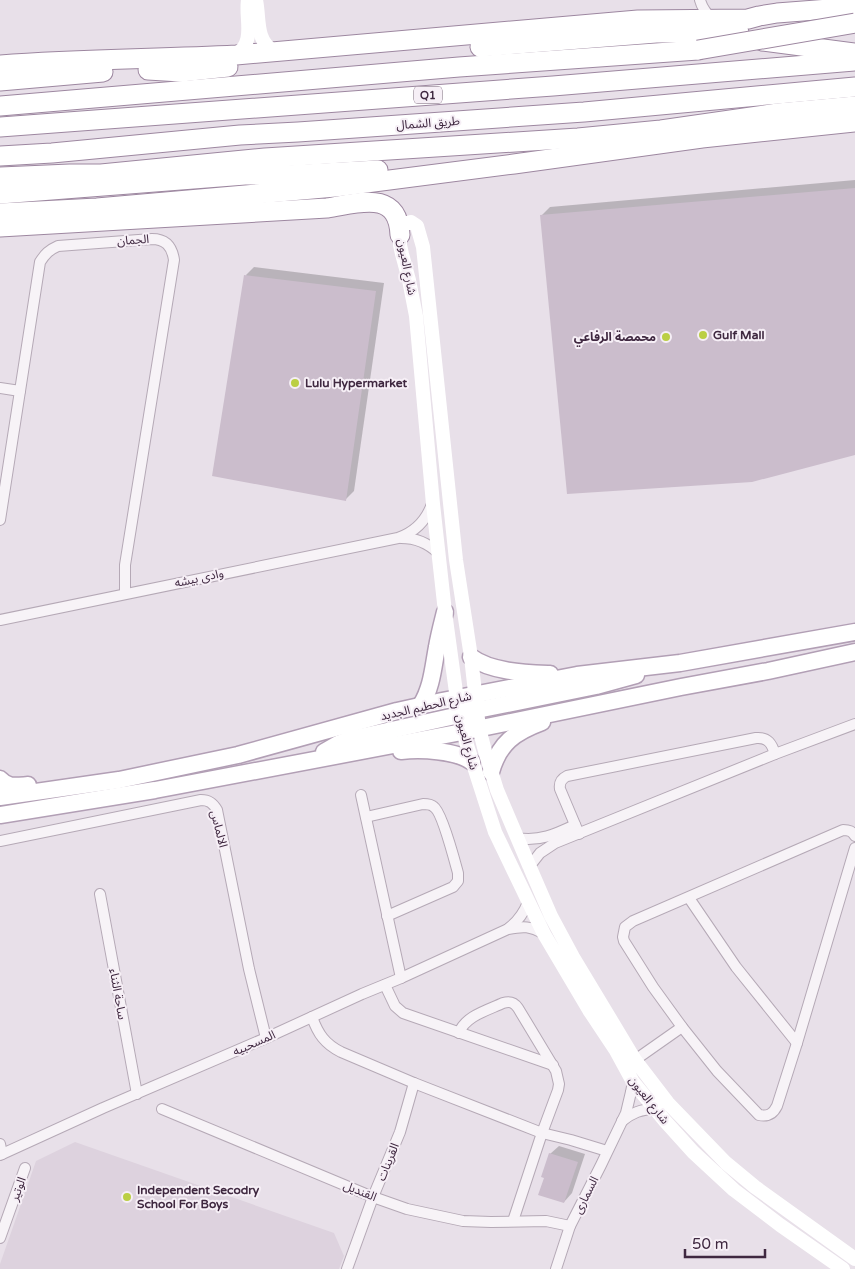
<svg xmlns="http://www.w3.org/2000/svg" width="855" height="1269" font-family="'Varela Round','Noto Sans Arabic',sans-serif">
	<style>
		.built { fill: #ddd2de }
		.shadow { fill: #0003 }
		.building { fill: #cbbdcc }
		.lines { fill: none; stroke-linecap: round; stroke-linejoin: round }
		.street-casing { stroke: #b5a9b6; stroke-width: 12 }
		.primary-casing { stroke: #b29fb5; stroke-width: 19 }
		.highway-casing { stroke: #9d87a0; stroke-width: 21 }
		.street { stroke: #f7f3f7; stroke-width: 10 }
		.secondary { stroke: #fff; stroke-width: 14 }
		.primary { stroke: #fff; stroke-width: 16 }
		.highway { stroke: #fff; stroke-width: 19 }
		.highway-bridge-casing { stroke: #9d87a0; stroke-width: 21; stroke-linecap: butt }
		.highway-bridge { stroke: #fff; stroke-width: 19 }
		.poi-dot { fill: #bbcf44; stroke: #f6eff6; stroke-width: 2 }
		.labels { text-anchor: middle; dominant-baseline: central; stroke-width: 4; stroke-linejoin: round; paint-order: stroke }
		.shield { fill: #f6eff6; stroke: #766477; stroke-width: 1 }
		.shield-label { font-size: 11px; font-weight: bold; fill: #3f2840 }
		.street-label { font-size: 12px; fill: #3f2840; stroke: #f6eff6 }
		.poi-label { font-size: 12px; font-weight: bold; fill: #3f2840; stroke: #f6eff6; text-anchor: start }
	</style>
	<rect width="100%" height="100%" fill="#e8e0e9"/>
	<path class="built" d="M75 1142 334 1233 344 1256 339 1269H0V1264L36 1161Z"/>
	<g class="shadow">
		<path d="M855 180V454L541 216 550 207Z"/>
		<path d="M254 267 384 283 354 491 346 499 246 275Z"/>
		<path d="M559 1146 585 1154 572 1193 564 1202 550 1154Z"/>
	</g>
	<g class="building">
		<path d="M855 188V455L752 482 567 494 540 215Z"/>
		<path d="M244 275 376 291 346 501 212 476Z"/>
		<path d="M549 1153 578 1162 564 1203 538 1195 544 1178 541 1177Z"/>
	</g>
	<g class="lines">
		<defs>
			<g id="street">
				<path d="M700 0C702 8 706 13 712 19"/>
				<path d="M0 388 20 391"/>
				<path d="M0 520 40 262C45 254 49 250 58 246L152 239C165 239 172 246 174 260L125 565V593"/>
				<path d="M401 538C416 538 428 543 438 553"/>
				<path d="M0 620 398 538C415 532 426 521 432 504"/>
				<path d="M361 795 401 978"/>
				<path d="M366 817 423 804C427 804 431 804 434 807 442 812 455 862 458 873V881L453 887 387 916"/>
				<path d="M579 834 560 789C559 783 561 779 567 776L756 738C768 737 772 744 775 754"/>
				<path d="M855 836C852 831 849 830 843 830L633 921 625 927 623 937 624 941 653 987 682 1027 717 1071 759 1115C768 1117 773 1114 777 1106L797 1043 855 848"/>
				<path d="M517 838C539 842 556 834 575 825"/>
				<path d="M0 841 201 800C209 800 213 803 217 810L249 969 266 1038"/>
				<path d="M529 867 540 853 555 843 775 754 855 724"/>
				<path d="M100 894 137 1094"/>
				<path d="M689 898 736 967 797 1043"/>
				<path d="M509 928C518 921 524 913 528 902"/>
				<path d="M385 985 395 1006 403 1013 553 1065"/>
				<path d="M312 1017C318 1034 325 1044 341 1052L414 1083 542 1133 571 1140 607 1151"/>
				<path d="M459 1033C465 1016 488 1010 503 1003 510 1001 514 1002 518 1008L556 1071 559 1084 558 1090 542 1133 513 1221"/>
				<path d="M635 1060 682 1027"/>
				<path d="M162 1109 373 1197 407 1209 463 1221 491 1222 546 1221 570 1226"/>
				<path d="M622 1121C632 1113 641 1109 655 1109"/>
				<path d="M0 1144 2 1154"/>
				<path d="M0 1155 103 1108 266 1038 362 994 401 978 508 929C524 926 530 926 544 934"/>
				<path d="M0 1238 25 1168"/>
				<path d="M347 1269 373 1197 400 1132 414 1083"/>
				<path d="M556 1269 570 1226 601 1165 626 1113 631 1092 633 1082"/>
			</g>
			<g id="primary">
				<path d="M471 657C491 672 526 673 550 674"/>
				<path d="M421 705C432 687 433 668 437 647 439 635 442 624 445 612"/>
				<path d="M462 732C464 721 468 715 477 710L596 686 636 675"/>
				<path d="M401 751C420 749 456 750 472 762"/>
				<path d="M324 752 338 744 351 739 455 716 459 714 471 703"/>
				<path d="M491 772C499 743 515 732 542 722"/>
				<path d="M0 779C8 788 16 786 28 785"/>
				<path d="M0 797 119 780 238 755 397 711 442 701 577 675 680 663 855 632"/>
				<path d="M0 815 155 790 462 732 681 687 768 671 855 652"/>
			</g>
			<g id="highway">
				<path d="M762 41 855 53"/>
				<path d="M480 47 656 33 739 32"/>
				<path d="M0 65C78 59 157 59 236 55L638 20 748 19 759 16 777 13 855 7"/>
				<path d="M148 70 181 72 228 67"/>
				<path d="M0 81 103 72"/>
				<path d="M0 106 459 67 698 50"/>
				<path d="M0 127 553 86 855 61"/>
				<path d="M0 156 52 153 240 135 298 132 584 112 855 87"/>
				<path d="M0 177 70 174H101L265 158 578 138 661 130 778 113 855 106"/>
				<path d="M0 194 245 175H286L378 170"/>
				<path d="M0 213 97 208 335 187 514 164 702 138 855 122"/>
				<path d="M0 227 327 208C356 204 398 188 400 235"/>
			</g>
		</defs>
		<use href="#street" class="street-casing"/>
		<use href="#primary" class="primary-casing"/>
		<use href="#highway" class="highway-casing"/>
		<use href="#street" class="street"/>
		<g class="secondary">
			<path d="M256 0C260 19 255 39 273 51"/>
			<path d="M236 55C256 41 245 20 248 0"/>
			<path d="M843 1269 780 1225 734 1190 693 1152 665 1121 633 1082 615 1049 589 1010 544 934 495 832 466 742 459 714 445 612 433 504 416 316 409 280 402 254 400 245V230L404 224 411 222 417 226 423 247 456 560 471 657 479 728 485 751 497 790 531 870 551 916 573 957 635 1060 668 1103 726 1163 755 1187 855 1259"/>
		</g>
		<use href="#primary" class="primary"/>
		<use href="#highway" class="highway"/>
		<defs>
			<path id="highway-bridge" d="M698 50 855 23"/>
		</defs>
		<use href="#highway-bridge" class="highway-bridge-casing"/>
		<use href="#highway-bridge" class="highway-bridge"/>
	</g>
	<g class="poi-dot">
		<circle cx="703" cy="335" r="5"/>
		<circle cx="666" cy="337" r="5"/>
		<circle cx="295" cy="383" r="5"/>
		<circle cx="127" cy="1197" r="5"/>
	</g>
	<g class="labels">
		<rect class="shield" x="414" y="86.5" width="28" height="17" rx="4"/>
		<g class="shield-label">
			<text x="428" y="95">Q1</text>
		</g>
		<g class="street-label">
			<text transform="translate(428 123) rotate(-4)">طريق الشمال</text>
			<text transform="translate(133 240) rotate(-4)">الجمان</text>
			<text transform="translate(407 267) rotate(79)">شارع العيون</text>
			<text transform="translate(199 578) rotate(-12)">وادى بيشه</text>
			<text transform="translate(426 706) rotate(-13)">شارع الحطيم الجديد</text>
			<text transform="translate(467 742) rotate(75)">شارع العيون</text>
			<text transform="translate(219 829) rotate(76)">الالماس</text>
			<text transform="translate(118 994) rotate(80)">ساحة الثناء</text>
			<text transform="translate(254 1043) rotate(-24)">المسحبيه</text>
			<text transform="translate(649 1100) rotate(52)">شارع العيون</text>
			<text transform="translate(388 1162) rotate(-68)">القرينات</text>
			<text transform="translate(18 1189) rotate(-70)">الوتير</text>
			<text transform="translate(360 1191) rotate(22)">القنديل</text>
			<text transform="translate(586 1195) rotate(-63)">السمارى</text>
		</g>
		<g class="poi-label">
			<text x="713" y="335">Gulf Mall</text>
			<text x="656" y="337" text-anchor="end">محمصة الرفاعي</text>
			<text x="305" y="383">Lulu Hypermarket</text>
			<text x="137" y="1190">Independent Secodry<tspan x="137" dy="14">School For Boys</tspan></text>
		</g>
	</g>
	<path d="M685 1249v8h80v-8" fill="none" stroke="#3f2840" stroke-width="2.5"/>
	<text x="692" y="1249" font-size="15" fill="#3f2840" stroke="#f6eff6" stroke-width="4" paint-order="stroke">50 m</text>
</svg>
